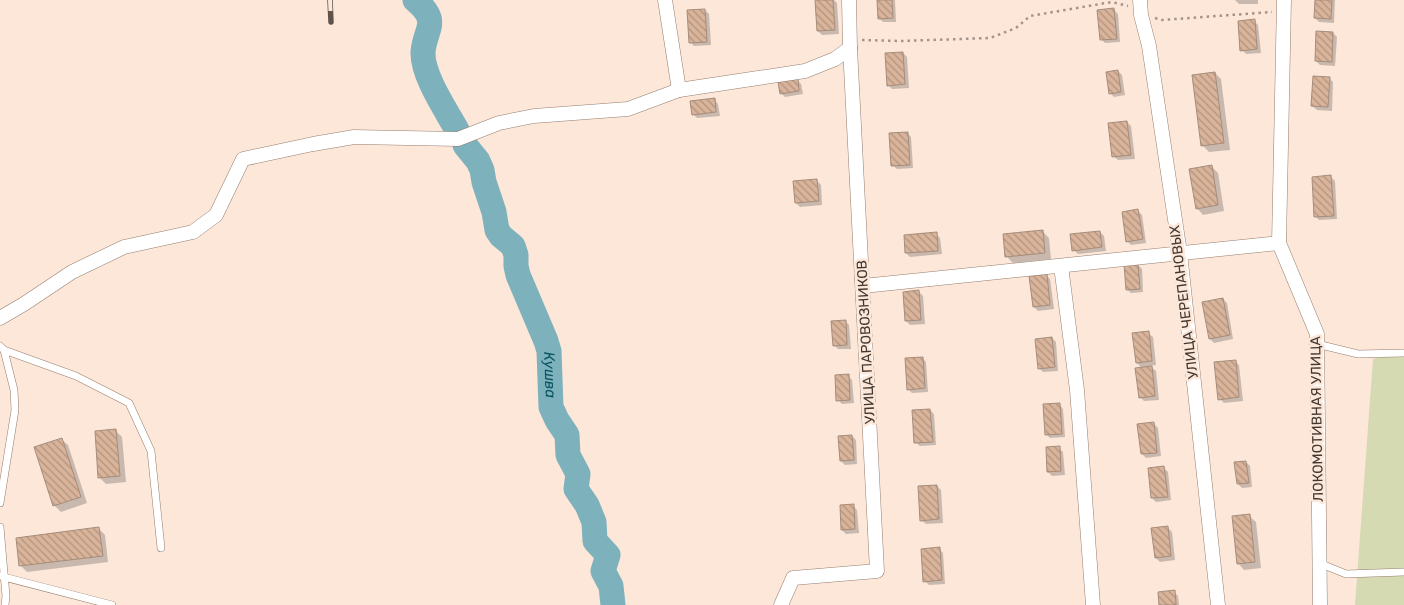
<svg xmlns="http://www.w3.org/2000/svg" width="1404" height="605" font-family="Rubik,sans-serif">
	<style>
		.green { fill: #d5dab2 }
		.shadow { fill: #0003 }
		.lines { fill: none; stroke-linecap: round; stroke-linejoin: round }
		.river { stroke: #7db1bc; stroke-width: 25 }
		.building { fill: url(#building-back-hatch); stroke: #a58d7c }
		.lane-casing { stroke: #967e6e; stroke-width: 8 }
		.street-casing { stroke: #967e6e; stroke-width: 15 }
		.path { stroke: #a4948a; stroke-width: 2.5; stroke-dasharray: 2.5 4; stroke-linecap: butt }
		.lane { stroke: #fff; stroke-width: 7 }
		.street { stroke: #fff; stroke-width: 14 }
		.rail-casing { stroke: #5f534b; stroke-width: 5.5 }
		.rail { stroke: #fce7d9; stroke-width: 4; stroke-dasharray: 11; stroke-linecap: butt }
		.labels { text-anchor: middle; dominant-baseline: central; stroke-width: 5; stroke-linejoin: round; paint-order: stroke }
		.street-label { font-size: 14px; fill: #423831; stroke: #fce7d9 }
		.water-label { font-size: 15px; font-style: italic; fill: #085460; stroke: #fce7d9 }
	</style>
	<defs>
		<pattern id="building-back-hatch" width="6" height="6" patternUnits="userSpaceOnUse" patternTransform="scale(1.25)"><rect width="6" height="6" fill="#d9b49a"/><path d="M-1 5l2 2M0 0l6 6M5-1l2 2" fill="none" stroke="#b2937e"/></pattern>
	</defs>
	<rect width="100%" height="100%" fill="#fce7d9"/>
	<path class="green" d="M1404 351V605H1355L1373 359Z"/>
	<g class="shadow">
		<path d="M816 0H834L837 3 839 34 822 35 818 31Z"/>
		<path d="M878 0H895L896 22H883L879 18Z"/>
		<path d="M1235 0H1258V4H1239Z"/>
		<path d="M1316 0H1335L1334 23 1319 22 1315 18Z"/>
		<path d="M705 10 709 14 711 45 694 46 690 42Z"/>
		<path d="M1114 10 1118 14 1120 42 1105 43 1101 39Z"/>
		<path d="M1254 21 1258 25 1261 53 1246 54 1242 50Z"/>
		<path d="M1333 33 1337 37 1335 66 1320 65 1316 61Z"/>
		<path d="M903 53 907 57 909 88 892 89 888 85Z"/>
		<path d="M1118 71 1122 75 1125 95 1114 97 1110 93Z"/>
		<path d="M1215 73 1221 79 1230 150 1209 152 1203 146 1194 76Z"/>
		<path d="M1329 78 1333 82 1332 111 1317 110 1312 106Z"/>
		<path d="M797 80 801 84 803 94 785 97 781 93Z"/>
		<path d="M714 99 718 104 720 116 697 118 693 114Z"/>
		<path d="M1127 122 1131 126 1135 159 1118 160 1113 156Z"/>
		<path d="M907 133 911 137 913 168 897 169 892 165Z"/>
		<path d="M1211 166 1218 173 1224 211 1203 215 1197 208Z"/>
		<path d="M1331 177 1335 181 1337 219 1319 220 1315 216Z"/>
		<path d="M817 181 821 185 822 205 800 207 796 203Z"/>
		<path d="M1138 211 1142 215 1146 243 1131 245 1127 241Z"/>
		<path d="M1043 232 1049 238 1051 259 1013 263 1006 256Z"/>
		<path d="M1100 232 1104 236 1106 251 1078 254 1074 250Z"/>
		<path d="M936 234 940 238 942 254 910 257 906 253Z"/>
		<path d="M1138 265 1142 269 1143 292 1131 293 1127 289Z"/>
		<path d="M1046 275 1050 279 1054 309 1038 311 1034 307Z"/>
		<path d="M919 292 923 296 925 324 910 325 906 321Z"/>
		<path d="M1223 299 1227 303 1233 339 1214 343 1210 339Z"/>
		<path d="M845 321 849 325 851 349H838L834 345Z"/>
		<path d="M1148 333 1153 337 1156 365 1150 366 1156 371 1159 400 1144 401 1140 397 1142 368 1137 363Z"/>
		<path d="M1052 338 1056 342 1058 371 1043 372 1039 368Z"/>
		<path d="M922 358 926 362 928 392 912 393 908 389Z"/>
		<path d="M1235 361 1239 365 1243 401 1224 403 1220 399Z"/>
		<path d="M848 376 852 380 854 403 842 404 838 400Z"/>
		<path d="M1059 404 1063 409 1065 437 1050 438 1046 434Z"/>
		<path d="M930 410 934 414 936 445 920 446 915 442Z"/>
		<path d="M1154 424 1158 428 1161 456 1146 458 1142 454Z"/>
		<path d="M116 431 122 437 126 482 106 484 99 477Z"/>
		<path d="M852 436 856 440 857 464 845 465 841 461Z"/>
		<path d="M61 439 68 445 87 503 61 512 54 505Z"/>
		<path d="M1059 448 1063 452 1065 475 1052 476 1048 472Z"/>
		<path d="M1246 462 1250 466 1252 487 1242 488 1238 484Z"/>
		<path d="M1164 468 1168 472 1171 500 1156 502 1152 498Z"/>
		<path d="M937 486 941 490 943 523 926 524 921 520Z"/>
		<path d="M841 506H853L857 510 859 533 846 534 842 530Z"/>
		<path d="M1249 516 1256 522 1261 568 1244 570 1238 563Z"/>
		<path d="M1168 528 1172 532 1175 560 1160 562 1156 558Z"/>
		<path d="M99 529 105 535 108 562 27 572 21 566Z"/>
		<path d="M939 549 943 553 945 584 929 585 925 581Z"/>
		<path d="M1174 592 1178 596 1179 605H1161Z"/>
	</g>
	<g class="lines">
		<g class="river">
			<path d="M415 0C441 22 425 28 423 52 422 75 446 110 457 130"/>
			<path id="s1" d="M465 145 478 161 482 170 484 182 494 212 497 230 501 236 513 246 516 255V266L518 275 546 341 549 351 551 407 557 420 567 435 568 455 578 474 576 489 587 505 594 522 595 541 608 555 603 571 611 586 613 605"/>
		</g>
	</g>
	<g class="building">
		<path d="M815 0H833L835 30 817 31Z"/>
		<path d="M877 0H892L893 18 878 19Z"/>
		<path d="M1315 0H1332L1331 19 1314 18Z"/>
		<path d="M1114 8 1117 39 1100 40 1097 10Z"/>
		<path d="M705 9 707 42 689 43 687 10Z"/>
		<path d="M1255 19 1257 49 1240 51 1238 21Z"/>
		<path d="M1316 31 1333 32 1332 62 1315 61Z"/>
		<path d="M903 52 905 84 887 86 885 53Z"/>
		<path d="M1118 70 1121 92 1109 94 1106 72Z"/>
		<path d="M1215 72 1224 143 1201 146 1192 75Z"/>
		<path d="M1313 76 1330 77 1328 107 1311 106Z"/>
		<path d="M798 79 799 91 780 94 778 82Z"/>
		<path d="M715 98 716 112 692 115 690 101Z"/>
		<path d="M1127 121 1131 155 1112 157 1108 123Z"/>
		<path d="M908 132 910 165 891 166 889 133Z"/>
		<path d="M1212 165 1218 205 1196 209 1189 169Z"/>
		<path d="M1331 175 1334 216 1314 217 1312 177Z"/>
		<path d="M817 179 819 201 795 203 793 181Z"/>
		<path d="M1138 209 1143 239 1126 242 1122 212Z"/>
		<path d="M1043 230 1045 253 1005 257 1003 234Z"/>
		<path d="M1100 231 1102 247 1072 251 1070 234Z"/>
		<path d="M937 232 938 251 905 253 904 235Z"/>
		<path d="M1124 264H1138L1140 289 1126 290Z"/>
		<path d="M1047 274 1050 305 1033 307 1029 276Z"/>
		<path d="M919 290 921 320 905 321 903 292Z"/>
		<path d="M1223 298 1230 335 1209 339 1202 302Z"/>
		<path d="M846 320 847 345 833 346 831 321Z"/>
		<path d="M1149 331 1152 361 1136 363 1132 333Z"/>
		<path d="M1052 337 1055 367 1038 369 1035 339Z"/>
		<path d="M923 357 925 388 907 390 905 358Z"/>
		<path d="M1236 360 1239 397 1218 400 1214 362Z"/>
		<path d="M1152 366 1155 396 1139 398 1135 368Z"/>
		<path d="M849 374 850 400 836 401 835 375Z"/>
		<path d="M1060 403 1062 434 1045 435 1043 404Z"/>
		<path d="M930 409 933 442 914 443 912 410Z"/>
		<path d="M1154 422 1157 453 1141 454 1137 424Z"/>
		<path d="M116 429 120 476 98 478 95 431Z"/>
		<path d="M852 435 854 460 840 461 838 436Z"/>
		<path d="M62 438 81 497 53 506 34 447Z"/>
		<path d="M1060 446 1061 471 1047 472 1046 447Z"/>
		<path d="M1246 461 1249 483 1237 484 1234 462Z"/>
		<path d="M1164 466 1168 497 1151 498 1148 468Z"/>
		<path d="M937 485 939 519 920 521 918 486Z"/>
		<path d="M854 504 855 529 841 530 840 505Z"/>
		<path d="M1250 514 1255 562 1237 564 1232 516Z"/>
		<path d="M1168 526 1171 556 1155 558 1151 528Z"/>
		<path d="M99 527 103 556 19 566 16 538Z"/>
		<path d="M940 547 942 580 923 582 921 549Z"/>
		<path d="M1175 590 1176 605H1159L1158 592Z"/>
	</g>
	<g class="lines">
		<defs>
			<g id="lane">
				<path d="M1317 344 1358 354 1404 353"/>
				<path d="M0 346 4 350 14 390 15 410 0 503"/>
				<path d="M4 350 76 376 129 403 151 451 161 548"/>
				<path d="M0 527 6 596 5 605"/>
				<path d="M1319 563 1346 574 1404 572"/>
				<path d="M0 576 112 605"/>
			</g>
			<g id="street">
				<path d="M665 0 679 90"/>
				<path d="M1140 0 1141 15 1149 46 1180 253 1218 605"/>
				<path d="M1284 0 1279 243 1317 334 1320 605"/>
				<path d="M1061 266 1077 390 1093 605"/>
				<path d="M863 286 1279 243"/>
				<path d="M0 318 24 304 72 272 124 247 193 232 216 215 243 159 313 144 354 137 458 139 499 123 534 116 628 109 679 90 805 71 835 59 850 48"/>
				<path d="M781 605 793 578 877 571 850 48 849 0"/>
			</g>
		</defs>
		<use href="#lane" class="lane-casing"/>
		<use href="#street" class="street-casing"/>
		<g class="path">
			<path d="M1155 18 1162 20 1272 12"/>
			<path d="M862 40 901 41 990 38 1016 28 1030 16 1112 2 1128 6"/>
		</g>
		<use href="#lane" class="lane"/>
		<use href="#street" class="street"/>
		<defs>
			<path id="rail" d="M330 0 331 22"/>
		</defs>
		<use href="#rail" class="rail-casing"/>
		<use href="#rail" class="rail"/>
	</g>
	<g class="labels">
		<g class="street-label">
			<text transform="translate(1184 302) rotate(-97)">УЛИЦА ЧЕРЕПАНОВЫХ</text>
			<text transform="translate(866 342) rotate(-93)">УЛИЦА ПАРОВОЗНИКОВ</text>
			<text transform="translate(1317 419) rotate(-91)">ЛОКОМОТИВНАЯ УЛИЦА</text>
		</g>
		<g class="water-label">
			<text stroke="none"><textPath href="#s1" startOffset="251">Кушва</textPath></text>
		</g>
	</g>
</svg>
